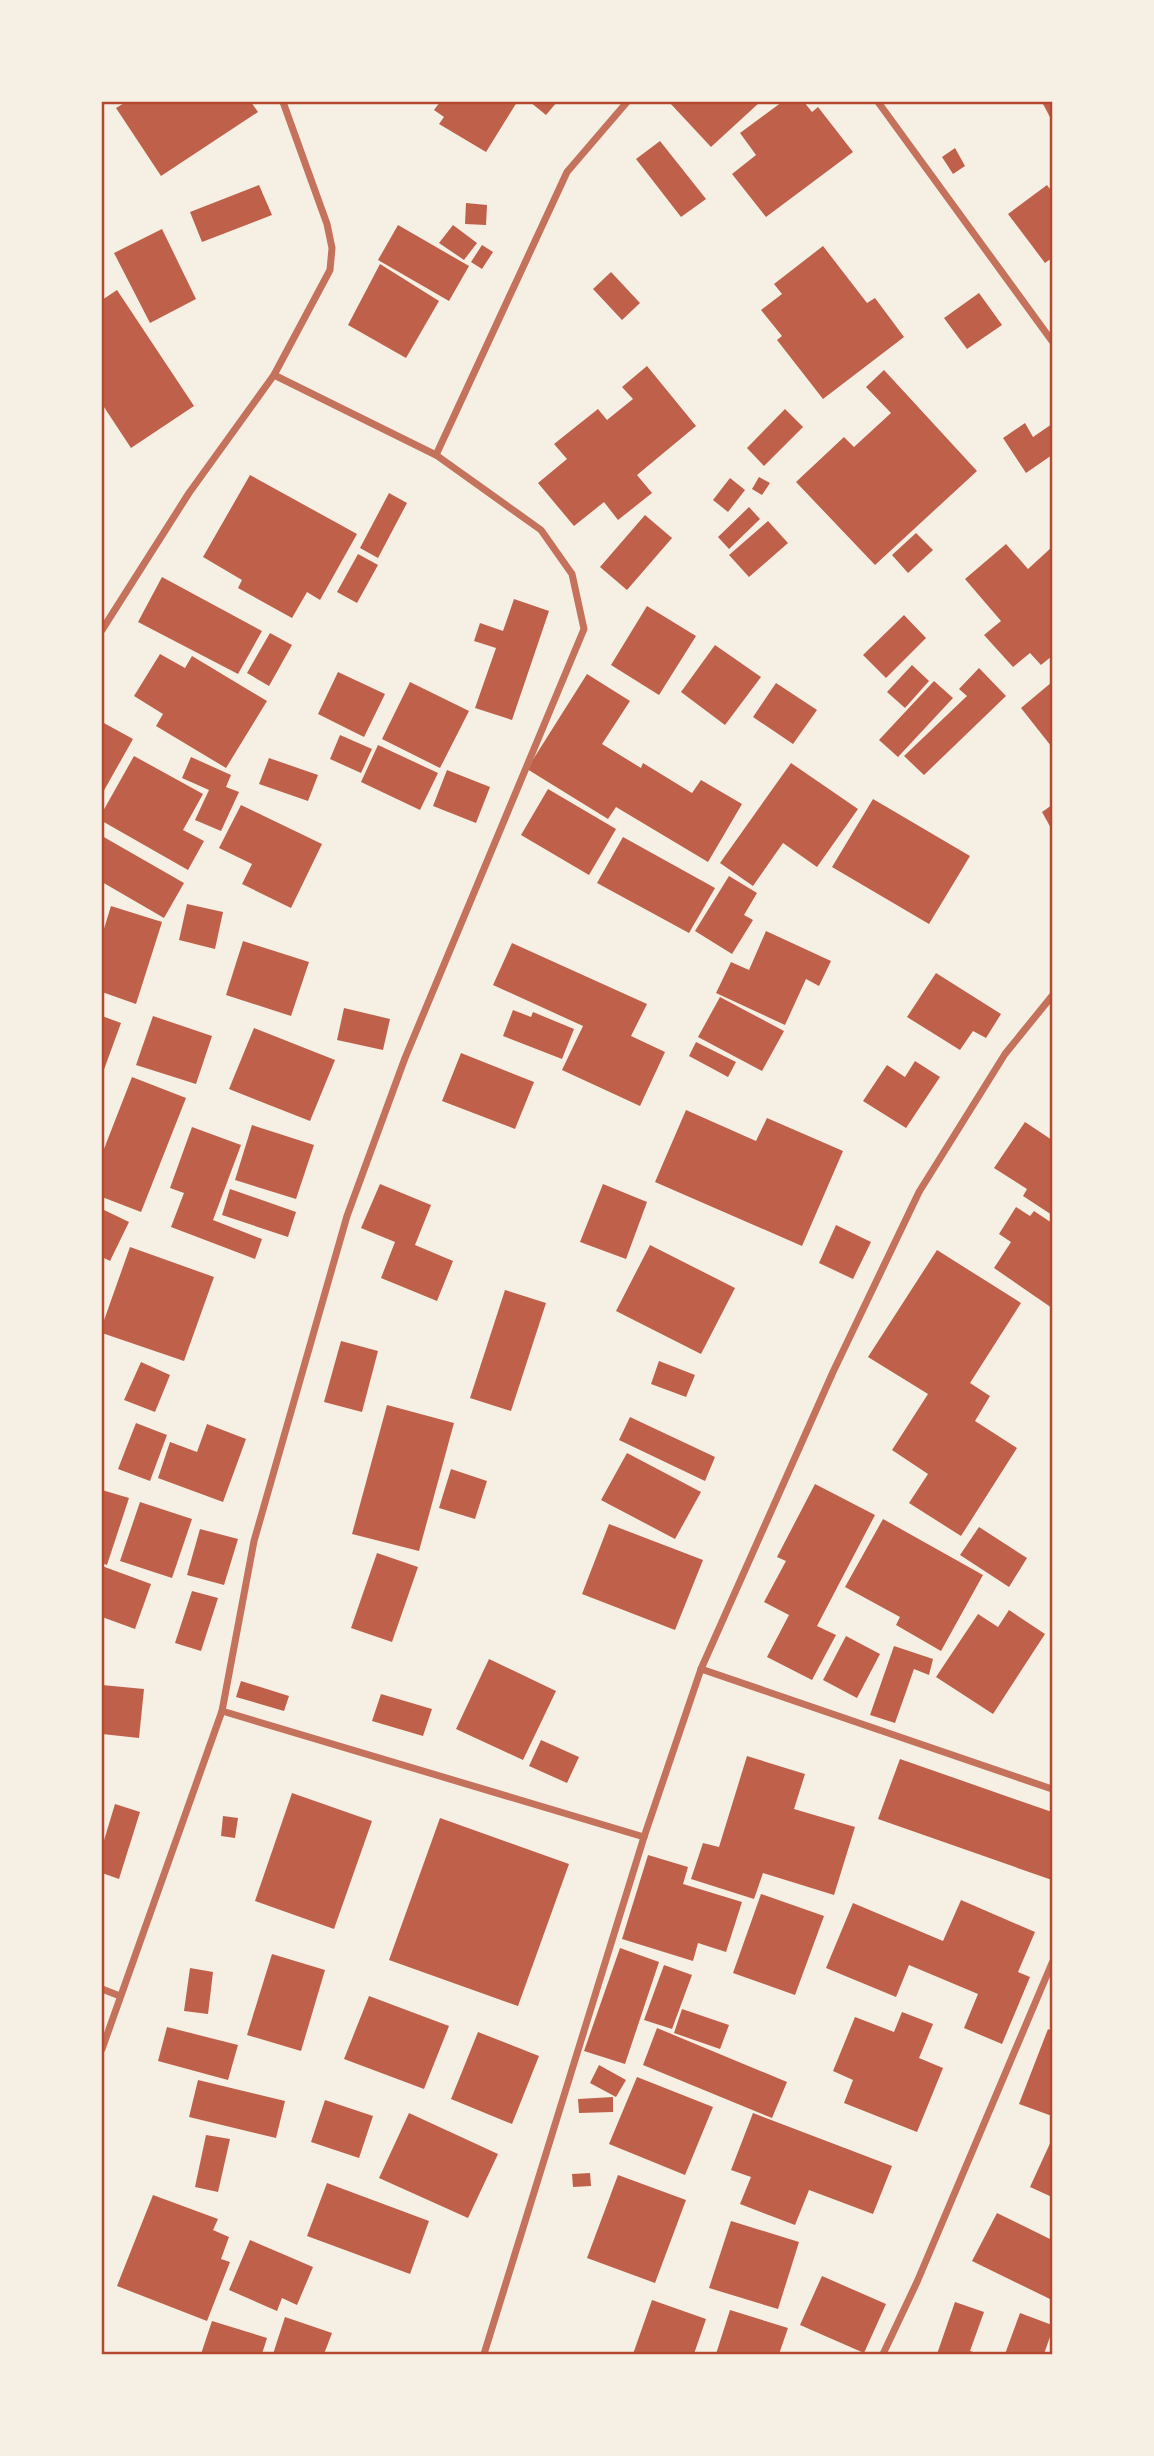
<svg xmlns="http://www.w3.org/2000/svg" width="1154" height="2456" font-family="Raleway,sans-serif">
	<style>
		.building { fill: #bf614a }
		.lines { fill: none; stroke-linecap: round; stroke-linejoin: round }
		.minor { stroke: #c5725c; stroke-width: 7 }
		.neatline { fill: none; stroke: #b5482f; stroke-width: 2.5 }
	</style>
	<rect width="100%" height="100%" fill="#f6efe4"/>
	<g class="building">
		<path d="M126 102H251L258 112 161 176 116 108Z"/>
		<path d="M440 102H517L486 152 439 124 444 117 434 110Z"/>
		<path d="M530 102H557L546 115Z"/>
		<path d="M669 102H760L711 147Z"/>
		<path d="M782 102H804L812 112 818 107 853 152 766 217 732 174 756 155 740 133Z"/>
		<path d="M1042 102H1052V121Z"/>
		<path d="M660 141 706 199 681 217 636 159Z"/>
		<path d="M955 148 965 166 953 174 942 157Z"/>
		<path d="M259 185 272 215 202 242 190 212Z"/>
		<path d="M1047 185 1052 192V258L1045 263 1008 214Z"/>
		<path d="M466 203 487 205 486 225 465 224Z"/>
		<path d="M398 225 469 266 449 301 378 260Z"/>
		<path d="M453 225 477 243 464 260 439 243Z"/>
		<path d="M162 229 196 299 150 323 114 253Z"/>
		<path d="M482 245 493 252 482 269 471 262Z"/>
		<path d="M823 246 867 303 875 298 904 337 823 399 777 340 782 336 761 310 782 294 774 284Z"/>
		<path d="M380 264 439 301 406 358 348 325Z"/>
		<path d="M611 272 640 303 622 320 593 289Z"/>
		<path d="M117 290 194 406 131 448 102 404V300Z"/>
		<path d="M979 293 1002 325 967 349 944 318Z"/>
		<path d="M647 366 696 426 637 475 652 493 618 520 604 502 574 526 538 483 567 459 554 444 598 409 607 420 633 399 622 387Z"/>
		<path d="M884 370 977 471 875 565 796 482 844 437 854 447 891 413 866 387Z"/>
		<path d="M785 409 803 427 764 466 747 448Z"/>
		<path d="M1025 423 1033 437 1052 424V455L1026 473 1003 438Z"/>
		<path d="M250 475 357 534 320 600 307 592 292 618 238 588 242 580 203 557Z"/>
		<path d="M759 477 770 483 762 495 752 489Z"/>
		<path d="M730 478 745 490 728 512 713 500Z"/>
		<path d="M389 493 407 503 378 558 360 548Z"/>
		<path d="M749 507 760 519 729 549 718 537Z"/>
		<path d="M645 515 672 538 627 590 600 567Z"/>
		<path d="M768 521 788 543 749 577 729 555Z"/>
		<path d="M916 533 933 550 908 573 892 555Z"/>
		<path d="M1006 544 1028 569 1052 547V656L1041 665 1030 653 1013 667 984 635 1001 621 965 579Z"/>
		<path d="M358 554 378 565 357 603 337 592Z"/>
		<path d="M162 577 262 631 238 674 138 622Z"/>
		<path d="M514 599 549 611 512 720 475 708 496 648 474 641 480 623 503 631Z"/>
		<path d="M647 606 696 636 659 695 611 665Z"/>
		<path d="M904 615 926 638 886 678 863 655Z"/>
		<path d="M270 633 292 645 269 686 247 673Z"/>
		<path d="M715 645 761 677 725 725 681 692Z"/>
		<path d="M160 654 185 668 192 656 267 701 226 768 156 726 163 714 134 696Z"/>
		<path d="M912 665 929 681 905 708 887 692Z"/>
		<path d="M979 668 1006 696 924 775 904 756 967 696 959 689Z"/>
		<path d="M338 672 385 694 364 737 318 714Z"/>
		<path d="M587 674 630 701 602 744 641 768 643 763 692 793 701 780 742 804 708 862 616 807 608 819 527 769Z"/>
		<path d="M934 681 953 698 898 757 879 740Z"/>
		<path d="M410 682 469 711 440 768 382 739Z"/>
		<path d="M1052 682V745L1051 746 1021 708Z"/>
		<path d="M776 683 817 710 793 744 753 717Z"/>
		<path d="M102 722 133 739 102 794Z"/>
		<path d="M340 735 372 749 361 773 330 759Z"/>
		<path d="M378 745 438 773 420 810 361 782Z"/>
		<path d="M134 756 203 794 183 830 204 841 188 870 102 821V813Z"/>
		<path d="M191 757 231 775 226 787 239 792 221 831 195 820 209 790 182 778Z"/>
		<path d="M269 758 318 775 308 801 259 784Z"/>
		<path d="M791 763 858 809 817 867 783 843 753 886 720 863Z"/>
		<path d="M447 770 490 787 476 823 433 806Z"/>
		<path d="M548 789 616 829 589 875 521 835Z"/>
		<path d="M873 799 970 856 929 924 832 867Z"/>
		<path d="M241 805 322 844 291 908 242 884 252 864 219 848Z"/>
		<path d="M1052 805V830L1042 812Z"/>
		<path d="M102 836 184 883 164 918 102 882Z"/>
		<path d="M623 837 715 888 689 933 597 883Z"/>
		<path d="M729 876 757 893 744 915 753 920 732 954 695 931Z"/>
		<path d="M187 904 223 912 215 949 179 940Z"/>
		<path d="M111 906 162 922 136 1004 102 992V935Z"/>
		<path d="M766 931 831 961 819 986 806 979 785 1025 716 993 731 962 749 970Z"/>
		<path d="M243 941 309 962 291 1016 226 995Z"/>
		<path d="M512 943 647 1004 631 1036 665 1052 640 1106 562 1070 583 1026 493 985Z"/>
		<path d="M936 973 1001 1014 986 1038 973 1031 960 1050 907 1017Z"/>
		<path d="M720 997 784 1031 762 1071 698 1037Z"/>
		<path d="M344 1008 390 1019 383 1050 337 1040Z"/>
		<path d="M513 1010 531 1017 533 1012 574 1029 562 1059 503 1036Z"/>
		<path d="M102 1016 121 1023 102 1075Z"/>
		<path d="M153 1016 212 1036 196 1084 136 1065Z"/>
		<path d="M254 1028 335 1060 310 1121 229 1089Z"/>
		<path d="M696 1042 736 1062 728 1077 689 1056Z"/>
		<path d="M461 1053 534 1082 515 1129 442 1101Z"/>
		<path d="M915 1061 940 1077 906 1128 863 1101 887 1065 905 1077Z"/>
		<path d="M132 1077 186 1098 141 1212 102 1197V1154Z"/>
		<path d="M686 1110 756 1141 767 1118 843 1151 802 1246 655 1182Z"/>
		<path d="M1025 1122 1052 1140V1215L1023 1196 1027 1189 994 1168Z"/>
		<path d="M252 1125 314 1145 296 1199 235 1180Z"/>
		<path d="M192 1127 241 1145 213 1220 262 1239 255 1259 171 1227 184 1193 170 1188Z"/>
		<path d="M380 1184 431 1205 415 1245 453 1261 437 1301 381 1278 395 1242 361 1228Z"/>
		<path d="M603 1184 647 1202 626 1259 580 1242Z"/>
		<path d="M230 1189 296 1212 288 1237 222 1215Z"/>
		<path d="M1016 1207 1030 1216 1034 1211 1052 1223V1308L994 1268 1011 1242 999 1234Z"/>
		<path d="M102 1209 129 1222 110 1261 102 1257Z"/>
		<path d="M836 1225 871 1242 853 1279 819 1263Z"/>
		<path d="M650 1245 735 1288 701 1354 616 1311Z"/>
		<path d="M130 1247 214 1277 184 1361 102 1333V1326Z"/>
		<path d="M937 1250 1021 1303 970 1383 990 1396 975 1421 1017 1448 961 1536 909 1503 928 1474 892 1450 928 1394 868 1357Z"/>
		<path d="M505 1290 546 1303 511 1411 470 1398Z"/>
		<path d="M341 1341 378 1351 362 1412 324 1402Z"/>
		<path d="M659 1361 695 1375 686 1397 651 1384Z"/>
		<path d="M141 1362 170 1375 155 1412 124 1400Z"/>
		<path d="M387 1405 454 1423 419 1551 352 1534Z"/>
		<path d="M630 1417 715 1457 705 1481 619 1440Z"/>
		<path d="M136 1423 167 1435 150 1481 118 1469Z"/>
		<path d="M207 1424 246 1439 223 1502 158 1478 170 1442 197 1452Z"/>
		<path d="M627 1453 701 1492 675 1539 601 1500Z"/>
		<path d="M451 1469 487 1481 475 1519 439 1508Z"/>
		<path d="M815 1484 875 1515 817 1626 836 1635 812 1680 767 1657 789 1615 764 1602 786 1561 777 1557Z"/>
		<path d="M102 1490 129 1498 107 1565 102 1563Z"/>
		<path d="M140 1502 192 1519 172 1578 120 1561Z"/>
		<path d="M883 1519 983 1575 941 1651 896 1625 900 1617 845 1587Z"/>
		<path d="M609 1524 703 1560 675 1630 582 1594Z"/>
		<path d="M979 1527 1027 1558 1009 1587 960 1555Z"/>
		<path d="M200 1529 238 1539 224 1585 187 1575Z"/>
		<path d="M377 1553 418 1567 392 1642 351 1628Z"/>
		<path d="M102 1566 151 1584 135 1629 102 1617Z"/>
		<path d="M192 1591 218 1598 201 1651 175 1643Z"/>
		<path d="M1009 1610 1045 1634 993 1714 936 1677 978 1614 998 1627Z"/>
		<path d="M846 1636 880 1654 857 1698 823 1680Z"/>
		<path d="M894 1646 933 1659 929 1675 914 1669 895 1723 870 1715Z"/>
		<path d="M489 1659 556 1691 523 1760 456 1729Z"/>
		<path d="M241 1681 289 1696 284 1711 236 1697Z"/>
		<path d="M102 1685 144 1689 139 1738 102 1734Z"/>
		<path d="M381 1694 432 1709 423 1736 372 1721Z"/>
		<path d="M541 1740 579 1757 567 1783 529 1766Z"/>
		<path d="M747 1756 805 1774 794 1809 855 1827 834 1895 763 1873 754 1899 691 1879 703 1843 719 1847Z"/>
		<path d="M900 1759 1052 1812V1880L878 1819Z"/>
		<path d="M292 1793 372 1821 334 1929 255 1901Z"/>
		<path d="M115 1804 140 1812 119 1879 102 1873V1847Z"/>
		<path d="M223 1816 238 1818 235 1838 221 1836Z"/>
		<path d="M440 1818 569 1864 518 2006 389 1960Z"/>
		<path d="M648 1855 688 1867 683 1884 742 1902 726 1952 698 1943 693 1961 622 1939Z"/>
		<path d="M761 1894 824 1916 795 1995 733 1973Z"/>
		<path d="M961 1900 1035 1932 1018 1972 1030 1977 1002 2044 964 2028 978 1994 909 1965 896 1997 826 1968 853 1903 943 1941Z"/>
		<path d="M620 1948 659 1962 625 2064 584 2051Z"/>
		<path d="M272 1954 325 1970 301 2051 247 2035Z"/>
		<path d="M664 1965 692 1975 672 2029 644 2020Z"/>
		<path d="M190 1968 213 1972 208 2014 184 2011Z"/>
		<path d="M369 1996 449 2026 424 2089 344 2059Z"/>
		<path d="M682 2009 729 2025 720 2049 674 2033Z"/>
		<path d="M902 2012 933 2024 919 2058 943 2068 917 2132 844 2103 853 2080 833 2071 855 2017 894 2032Z"/>
		<path d="M167 2027 238 2045 228 2080 158 2061Z"/>
		<path d="M657 2028 787 2082 772 2118 643 2065Z"/>
		<path d="M1048 2029 1052 2031V2116L1019 2104Z"/>
		<path d="M478 2032 539 2056 512 2124 451 2099Z"/>
		<path d="M599 2065 626 2080 616 2097 590 2083Z"/>
		<path d="M637 2077 713 2107 685 2175 609 2144Z"/>
		<path d="M198 2080 285 2101 276 2138 189 2117Z"/>
		<path d="M613 2097V2112L579 2113 578 2099Z"/>
		<path d="M325 2100 373 2116 359 2158 311 2142Z"/>
		<path d="M409 2113 498 2154 468 2218 379 2178Z"/>
		<path d="M753 2113 892 2166 873 2214 809 2190 795 2225 740 2204 751 2177 731 2170Z"/>
		<path d="M206 2135 230 2139 218 2192 195 2187Z"/>
		<path d="M1052 2139V2197L1030 2187Z"/>
		<path d="M590 2173 591 2186 573 2187 572 2174Z"/>
		<path d="M618 2175 686 2200 655 2283 587 2258Z"/>
		<path d="M327 2183 429 2221 410 2274 307 2236Z"/>
		<path d="M153 2195 218 2219 213 2230 229 2237 221 2259 230 2262 207 2321 117 2286Z"/>
		<path d="M997 2213 1052 2240V2300L972 2261Z"/>
		<path d="M731 2221 799 2242 778 2309 709 2288Z"/>
		<path d="M250 2240 313 2267 297 2305 282 2298 277 2311 229 2290Z"/>
		<path d="M822 2276 886 2304 864 2353 800 2325Z"/>
		<path d="M652 2300 706 2319 694 2354H633Z"/>
		<path d="M955 2302 984 2312 970 2351 979 2354H937Z"/>
		<path d="M730 2310 788 2328 779 2354H716Z"/>
		<path d="M1020 2313 1052 2325V2331L1044 2354H1005Z"/>
		<path d="M285 2317 332 2333 324 2354H273Z"/>
		<path d="M212 2321 267 2338 262 2354H201Z"/>
	</g>
	<g class="lines">
		<g class="minor">
			<path d="M878 102 1052 341"/>
			<path d="M436 455 567 172 627 102"/>
			<path d="M102 630 189 493 274 375 330 270 332 248 327 224 283 102"/>
			<path d="M701 1669 1052 1789"/>
			<path d="M222 1711 644 1837"/>
			<path d="M102 1989 120 1996"/>
			<path d="M102 2049 222 1711 254 1541 347 1216 405 1058 584 629 572 574 541 530 436 455 274 375"/>
			<path d="M484 2354 644 1837 701 1669 833 1372 919 1192 1005 1054 1052 996"/>
			<path d="M883 2354 917 2282 1052 1963"/>
		</g>
	</g>
	<rect width="1154" height="2456" fill="none" stroke="#f6efe4" stroke-width="206"/>
	<rect x="103" y="103" width="948" height="2250" class="neatline"/>
</svg>
